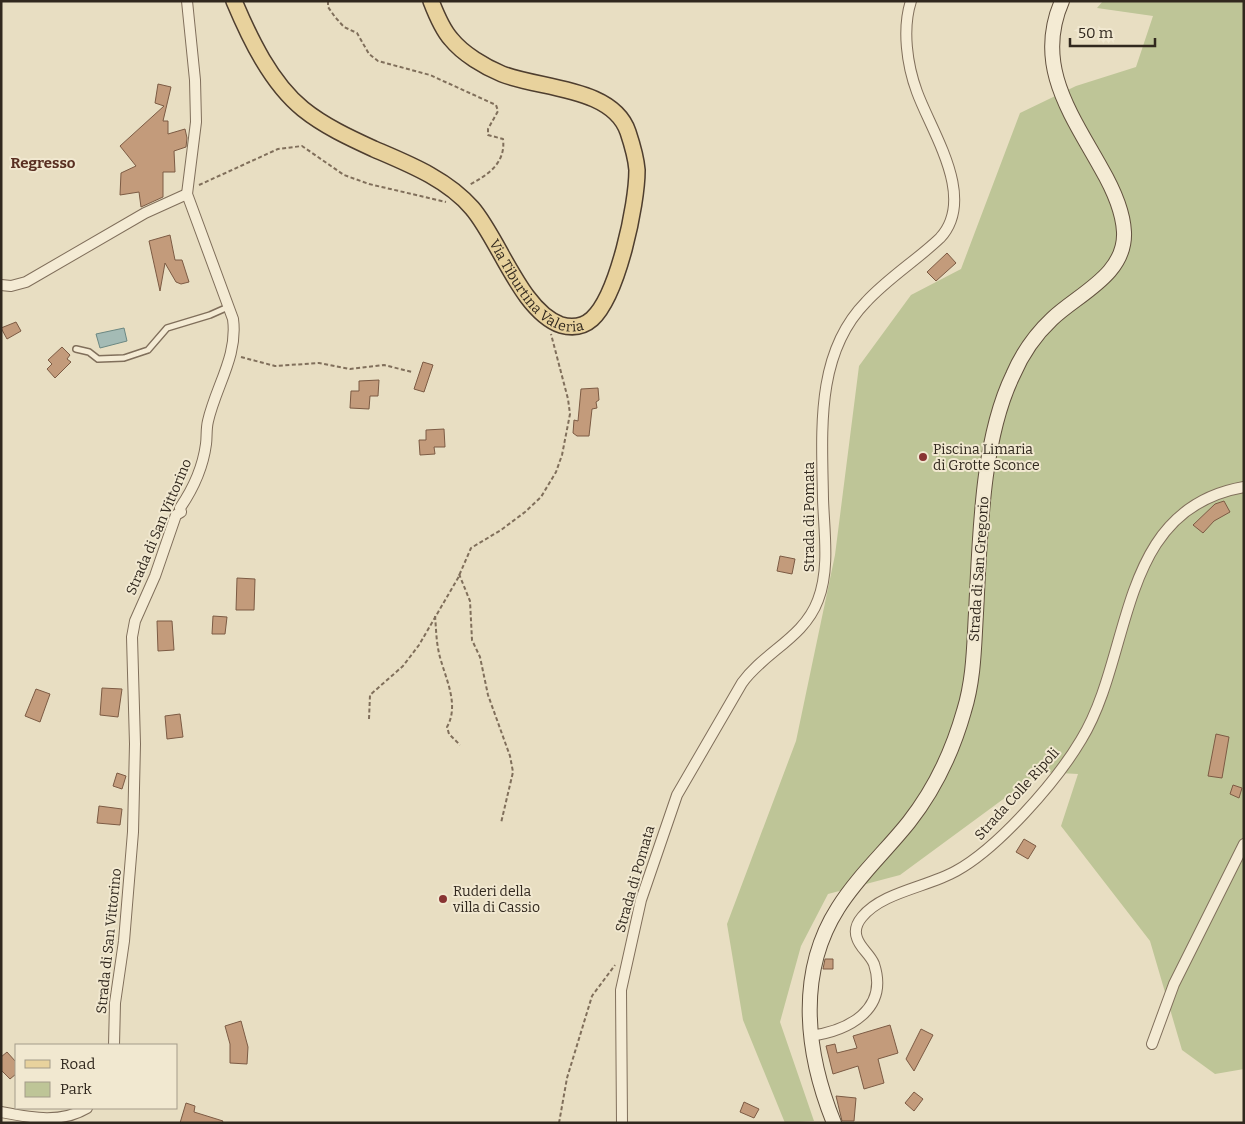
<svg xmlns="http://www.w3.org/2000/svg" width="1245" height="1124" font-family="Bitter,serif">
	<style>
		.green { fill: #bec597 }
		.water { fill: #a4bbb5; stroke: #6c8882 }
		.building { fill: #c39b7b; stroke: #7c5b44 }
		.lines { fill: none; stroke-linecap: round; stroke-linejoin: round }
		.lane-casing { stroke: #806f5b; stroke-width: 8 }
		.street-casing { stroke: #806f5b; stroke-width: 12 }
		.secondary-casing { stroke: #62513e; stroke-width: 16 }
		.primary-casing { stroke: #4e3e2f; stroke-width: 18 }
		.path { stroke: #806f5b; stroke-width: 2; stroke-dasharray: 4 2.5; stroke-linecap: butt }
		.lane { stroke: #f4ebd4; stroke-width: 5 }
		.street { stroke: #f4ebd4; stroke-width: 10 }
		.secondary { stroke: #f4ebd4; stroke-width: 14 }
		.primary { stroke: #e8d29d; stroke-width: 15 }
		.poi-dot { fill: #883332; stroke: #f1e8d0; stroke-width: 2 }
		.labels { text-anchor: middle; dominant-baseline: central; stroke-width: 4; stroke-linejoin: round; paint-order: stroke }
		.street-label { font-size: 14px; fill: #31281e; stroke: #f1e8d0 }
		.poi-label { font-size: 14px; fill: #31281e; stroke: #f1e8d0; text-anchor: start }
		.neighbourhood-label { font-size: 15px; font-weight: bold; fill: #592f22; stroke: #f1e8d0 }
	</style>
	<rect width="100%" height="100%" fill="#e8dec2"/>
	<path class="green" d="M1103 1H1244V1069L1215 1074 1182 1050 1150 941 1061 826 1078 774 1040 772 900 875 828 894 801 946 780 1022 814 1121 785 1123 743 1020 727 924 796 741 835 555 859 366 911 295 961 269 1020 113 1076 86 1136 67 1153 16 1097 8Z"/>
	<path class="water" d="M124 328 127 341 100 348 96 334Z"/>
	<g class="building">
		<path d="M158 84 171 87 163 121H168V134L185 129 187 138 186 147 174 151 175 172H163V197L141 207 139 192 120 195 121 173 136 166 120 146 164 106 155 103Z"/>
		<path d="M170 235 175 260H182L189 282 181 284 176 282 165 263 160 291 149 241Z"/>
		<path d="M947 253 956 263 936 281 927 272Z"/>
		<path d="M16 322 21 331 7 339 1 328Z"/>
		<path d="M62 347 70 355 67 359 71 362 55 378 47 369 52 364 48 360Z"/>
		<path d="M423 362 433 365 424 392 414 389Z"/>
		<path d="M379 380 378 396H370L369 409 350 408 351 391H359V381Z"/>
		<path d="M598 388 599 400 596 402 597 408 592 409 589 436H577L573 433 574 420 578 421 581 389Z"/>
		<path d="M444 429 445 447H434L435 454 420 455 419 440H426V430Z"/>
		<path d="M1224 501 1230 512 1214 521 1203 533 1193 525 1215 504Z"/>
		<path d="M780 556 795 559 792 574 777 571Z"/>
		<path d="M237 578 255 579 254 610H236Z"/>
		<path d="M213 616 227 617 225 634H212Z"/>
		<path d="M157 621H172L174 650 158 651Z"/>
		<path d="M102 688 122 689 118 717 100 715Z"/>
		<path d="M36 689 50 694 40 722 25 716Z"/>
		<path d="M180 714 183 737 167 739 165 716Z"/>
		<path d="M1216 734 1229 737 1222 778 1208 776Z"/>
		<path d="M117 773 126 776 122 789 113 786Z"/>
		<path d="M1233 785 1242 788 1239 798 1230 794Z"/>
		<path d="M99 806 122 809 120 825 97 823Z"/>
		<path d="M1024 839 1036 846 1028 859 1016 852Z"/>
		<path d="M825 959H833V969H823Z"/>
		<path d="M241 1021 248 1047 247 1064 230 1063V1044L225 1026Z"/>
		<path d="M890 1025 898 1053 878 1059 884 1083 864 1089 858 1066 833 1074 826 1046 835 1044 837 1053 857 1048 853 1036Z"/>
		<path d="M921 1029 933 1035 914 1071 906 1059Z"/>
		<path d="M7 1052 16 1062V1074L10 1079 1 1070V1057Z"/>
		<path d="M914 1092 923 1099 914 1111 905 1103Z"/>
		<path d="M836 1096 856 1098 854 1121H842Z"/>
		<path d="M744 1102 759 1109 754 1118 740 1112Z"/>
		<path d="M186 1103 195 1106 194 1112 223 1121 222 1123H180Z"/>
	</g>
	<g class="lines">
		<defs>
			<path id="lane" d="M76 349 89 352 98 359 124 358 148 350 167 328 210 315 228 307"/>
			<g id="street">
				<path d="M1 285 11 286 26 282 145 213 187 194"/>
				<path d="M810 1036C848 1031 889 1010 874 964 870 954 860 948 857 938 854 930 857 923 862 917 882 892 928 887 956 871 998 848 1056 782 1081 740 1134 654 1116 509 1244 487"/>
				<path d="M1152 1044 1174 984 1244 844"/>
				<path d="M114 1045 115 1003 124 941 133 832 135 744 132 637 135 621 155 576 176 515 181 512 180 508C193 489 203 467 206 444 207 437 206 429 208 421 216 386 238 356 233 319L187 194 196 122 195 80 187 1"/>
				<path d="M1 1112C32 1118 60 1124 87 1108"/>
				<path d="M622 1123 621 990 641 900 677 795 742 683C764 652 804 638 818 600 830 569 824 531 823 499 822 431 815 354 866 302 888 278 917 260 940 238 977 198 932 133 917 92 907 65 902 29 911 1"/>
			</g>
			<path id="secondary" d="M834 1123C806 1054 796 974 838 908 858 876 886 851 909 822 934 790 953 750 964 711 974 679 974 646 976 613 980 539 981 441 1013 375 1022 354 1035 335 1052 319 1078 294 1126 275 1124 232 1123 210 1112 187 1101 168 1071 114 1034 65 1062 1"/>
			<g id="primary">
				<path id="s1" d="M234 1C250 39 271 83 303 109 324 126 350 138 374 149 409 164 447 179 472 208 499 239 521 311 561 325 572 328 583 327 592 319 618 295 637 205 637 170 636 157 632 144 628 132 613 87 540 89 502 74 485 67 463 54 451 39 442 29 436 14 431 1"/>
			</g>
		</defs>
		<use href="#lane" class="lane-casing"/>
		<use href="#street" class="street-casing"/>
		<use href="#secondary" class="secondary-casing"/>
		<use href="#primary" class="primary-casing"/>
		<g class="path">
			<path d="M328 1V7L335 17 344 27 357 33 369 54 378 61 430 75 496 105 498 111 488 129V135L503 139C506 163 488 175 469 185"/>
			<path d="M199 185 278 149 302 146 344 175 369 184 446 202"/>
			<path d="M241 357 275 366 319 363 350 369 384 365 412 372"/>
			<path d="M459 574 470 601 472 640 480 657 488 695 510 756 513 772 501 823"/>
			<path d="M435 616C436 626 436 637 438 648 442 673 461 702 447 727L449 734 460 745"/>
			<path d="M369 719 370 695 403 666 419 645 458 578 471 548 501 530 525 512 541 497 556 472 562 455 570 414 568 399 551 334"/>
			<path d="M559 1123 567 1078 592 996 615 965"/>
		</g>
		<use href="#lane" class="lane"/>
		<use href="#street" class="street"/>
		<use href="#secondary" class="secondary"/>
		<use href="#primary" class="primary"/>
	</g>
	<g class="poi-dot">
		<circle cx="923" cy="457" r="5"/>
		<circle cx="443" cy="899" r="5"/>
	</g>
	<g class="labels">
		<g class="street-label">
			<text stroke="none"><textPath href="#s1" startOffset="432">Via Tiburtina Valeria</textPath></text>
			<text transform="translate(809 517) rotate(-90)">Strada di Pomata</text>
			<text transform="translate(159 527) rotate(-67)">Strada di San Vittorino</text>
			<text transform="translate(979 569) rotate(-86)">Strada di San Gregorio</text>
			<text transform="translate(1017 794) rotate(-48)">Strada Colle Ripoli</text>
			<text transform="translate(635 879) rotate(-74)">Strada di Pomata</text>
			<text transform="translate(109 941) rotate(-84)">Strada di San Vittorino</text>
		</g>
		<g class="poi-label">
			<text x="933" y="449">Piscina Limaria<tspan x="933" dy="16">di Grotte Sconce</tspan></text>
			<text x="453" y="891">Ruderi della<tspan x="453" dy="16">villa di Cassio</tspan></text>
		</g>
		<g class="neighbourhood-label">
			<text x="43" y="163">Regresso</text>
		</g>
	</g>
	<rect width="1245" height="1124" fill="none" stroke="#31281e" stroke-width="5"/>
	<rect x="15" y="1044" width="162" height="65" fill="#f1e8d0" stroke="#a49b89"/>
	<rect x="25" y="1060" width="25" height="8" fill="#e8d29d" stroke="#a49b89"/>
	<text x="60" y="1069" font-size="15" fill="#31281e">Road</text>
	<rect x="25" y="1082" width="25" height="15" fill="#bec597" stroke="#a49b89"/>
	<text x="60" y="1094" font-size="15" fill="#31281e">Park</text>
	<path d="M1070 38v8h85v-8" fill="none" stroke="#31281e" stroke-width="2.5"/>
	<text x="1078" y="38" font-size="15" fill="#31281e" stroke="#f1e8d0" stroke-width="4" paint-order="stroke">50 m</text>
</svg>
